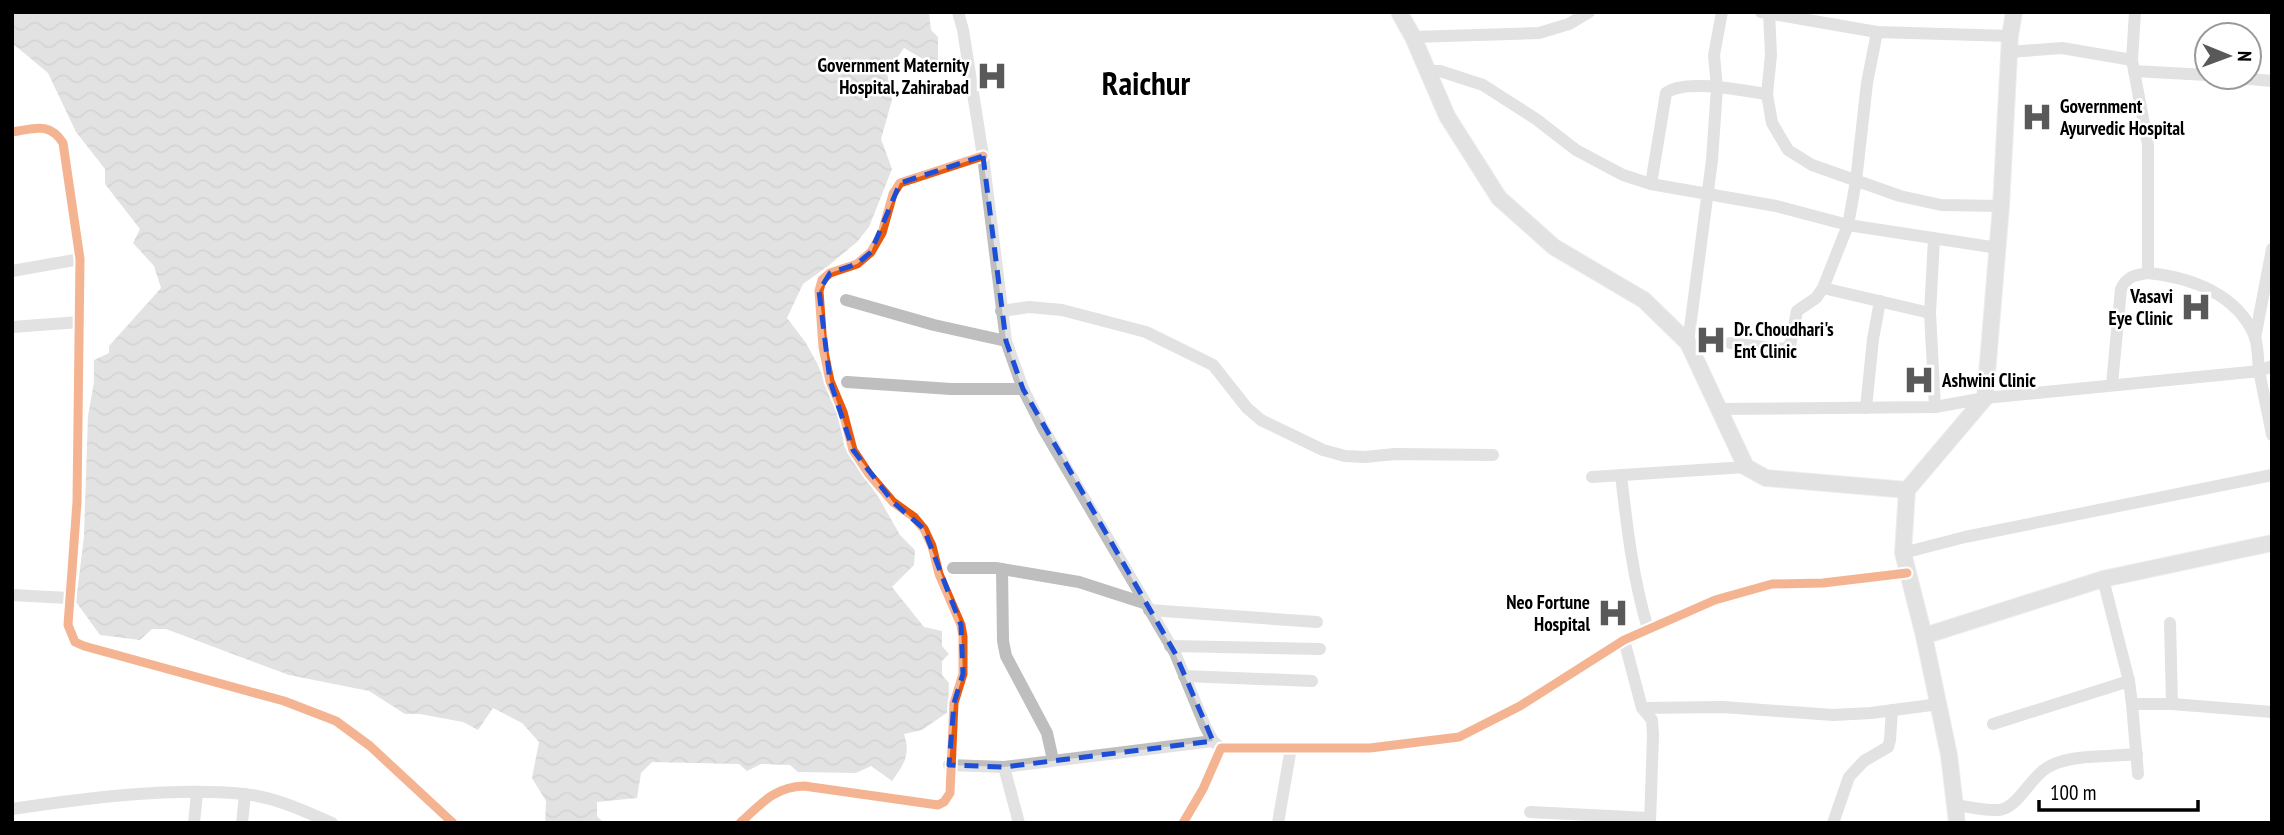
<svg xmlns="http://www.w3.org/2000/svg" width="2284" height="835" font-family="'PT Sans Narrow',sans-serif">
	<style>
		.water { fill: url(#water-waves) }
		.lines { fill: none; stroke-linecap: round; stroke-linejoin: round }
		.major-casing { stroke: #dbdbdb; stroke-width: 18 }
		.minor { stroke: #bebebe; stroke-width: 12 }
		.major { stroke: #bebebe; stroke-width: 16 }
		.cycleway-casing { stroke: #fff; stroke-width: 13 }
		.cycleway { stroke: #e8590c; stroke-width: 9 }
		.marked { fill: none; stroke: #1d4ed8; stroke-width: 5; stroke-dasharray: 14 9; stroke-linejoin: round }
		.labels { text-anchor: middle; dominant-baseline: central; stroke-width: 5; stroke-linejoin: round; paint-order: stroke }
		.poi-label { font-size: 19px; font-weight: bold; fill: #000; stroke: #fff; text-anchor: end }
		.town-label { font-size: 33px; font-weight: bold; fill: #000; stroke: #fff }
	</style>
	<defs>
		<pattern id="water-waves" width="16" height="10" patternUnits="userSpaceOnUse" patternTransform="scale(1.75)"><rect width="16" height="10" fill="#bfbfbf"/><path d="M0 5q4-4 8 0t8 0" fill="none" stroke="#a2a2a2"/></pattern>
	</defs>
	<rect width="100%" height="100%" fill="#fff"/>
	<path class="water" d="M12 12H929L931 30 938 37V74H923V59L904 48 887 73 892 100 881 139 892 169 869 227 857 242 828 266 803 284 787 318 806 343 817 363 841 421 844 446 879 498 900 535 915 550 914 565 892 587 924 627 942 631V646L949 654 942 661V675L949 683 948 712 922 730 904 734C911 755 904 764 892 781L871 766 856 773 798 772 790 765 761 764 747 771 739 764 652 762 641 773 637 798 597 802V816L604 823H545L546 801 532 778 539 742 522 723 493 708 478 730 463 722 420 714H405L369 691 289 675 166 629H152L140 640 100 635 76 602 84 536 88 416 94 382V360L109 353V346L161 288 154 266 133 243 140 229 105 184V169L76 132 48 73 12 43Z"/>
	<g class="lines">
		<defs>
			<g id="major">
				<path d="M1399 12 1413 37 1447 116 1499 198 1554 247 1644 300 1688 343 1746 467 1766 478 1907 490"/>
				<path d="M1924 636 2103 579 2272 543"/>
				<path d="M1957 823 1949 755 1924 636 1903 553 1907 490 1985 398 2001 206 2010 36 2014 12"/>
			</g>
		</defs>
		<use href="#major" class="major-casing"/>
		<g class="minor">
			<path d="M958 12 963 30 983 156 1006 341 1023 389 1044 430 1175 653 1205 726 1213 741 1221 748"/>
			<path d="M1761 12 1877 32 2010 36"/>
			<path d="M1769 12 1771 55 1767 94 1772 123 1788 150 1812 165 1900 196 1941 205 2001 206"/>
			<path d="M2135 12 2132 60 2148 145V273C2190 277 2238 294 2255 337 2258 347 2258 360 2259 370 2263 392 2268 413 2272 435"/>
			<path d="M1413 37 1539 33 1569 24 1589 12"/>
			<path d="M2009 52 2062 48 2132 60"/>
			<path d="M1428 71H1440L1483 85 1536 119 1576 150 1623 175 1651 184 1776 206 1848 225 1998 248"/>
			<path d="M2134 71 2207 75"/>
			<path d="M2227 77 2272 81"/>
			<path d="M12 132C34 129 49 121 63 143L80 259 77 502 68 625 75 642 84 646 284 701 336 721 370 746 453 823"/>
			<path d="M1651 184 1666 93C1685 78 1743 91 1767 94"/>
			<path d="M1934 239 1930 313 1935 407"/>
			<path d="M12 271 80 259"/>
			<path d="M1823 288 1930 313"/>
			<path d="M846 300 934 325 1006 341"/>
			<path d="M1001 311 1029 307 1062 310 1146 332 1213 365 1247 408 1261 420 1323 450 1345 456 1365 457 1395 454 1493 455"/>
			<path d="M12 327 80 322"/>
			<path d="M2255 338 2272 249"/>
			<path d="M1688 343 1712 160 1717 88 1714 55 1722 12"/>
			<path d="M1730 343 1782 349 1790 346 1797 311 1816 298 1823 288 1848 225 1856 181 1867 83 1877 32"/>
			<path d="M847 382 951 389H1023"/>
			<path d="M2112 384 2121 289C2127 276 2135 275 2148 273"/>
			<path d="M1866 408 1873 339 1880 301"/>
			<path d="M1720 409 1935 407 1985 398 2260 371 2272 366"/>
			<path d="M1621 475C1627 528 1633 579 1648 629"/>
			<path d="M1592 477 1746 467"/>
			<path d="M1903 553 1965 537 2272 475"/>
			<path d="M953 568H996L1079 582 1144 603"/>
			<path d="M1002 569 1003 641 1006 656 1047 733 1053 760"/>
			<path d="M2103 579 2129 681 2132 704"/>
			<path d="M12 595 68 598"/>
			<path d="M1149 610 1317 622"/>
			<path d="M2170 623 2172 704"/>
			<path d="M1624 640 1642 708 1652 720 1653 735 1650 823"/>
			<path d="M1170 646 1320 649"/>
			<path d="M1184 676 1312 681"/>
			<path d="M1642 708 1723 707 1833 715 1871 713 1939 704"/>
			<path d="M1993 724 2129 681"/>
			<path d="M949 765 1004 767 1213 741"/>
			<path d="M1004 767 1019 823"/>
			<path d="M2138 774 2132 704H2172L2272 712"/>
			<path d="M1956 805C1969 807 1985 811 1999 810 2019 808 2031 774 2052 765 2076 754 2110 757 2137 754"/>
			<path d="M12 809C86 798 170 787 244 794 275 797 304 811 332 823"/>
			<path d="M1530 812 1649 818"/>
			<path d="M194 823 197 793"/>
			<path d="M242 823 245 794"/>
			<path d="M740 823C761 804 774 787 804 786L938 805 944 802 950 793 954 703 963 674V637L961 625 939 574 932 546 924 529 914 517 893 502 869 474 853 450 843 412 830 381 823 347 819 291 822 280 830 273 857 264 871 252 882 233 893 194 900 183 983 156"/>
			<path d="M1183 823 1203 789 1221 748H1370L1459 737 1520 706 1624 640 1715 600 1772 584 1823 583 1907 573"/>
			<path d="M1278 823 1291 748"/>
			<path d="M1833 823 1849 777 1864 761 1888 747 1890 740 1892 710"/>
		</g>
		<use href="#major" class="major"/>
		<defs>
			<g id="cycleway">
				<path d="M12 132C34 129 49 121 63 143L80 259 77 502 68 625 75 642 84 646 284 701 336 721 370 746 453 823"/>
				<path d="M740 823C761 804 774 787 804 786L938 805 944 802 950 793 954 703 963 674V637L961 625 939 574 932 546 924 529 914 517 893 502 869 474 853 450 843 412 830 381 823 347 819 291 822 280 830 273 857 264 871 252 882 233 893 194 900 183 983 156"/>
				<path d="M1183 823 1203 789 1221 748H1370L1459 737 1520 706 1624 640 1715 600 1772 584 1823 583 1907 573"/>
			</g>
		</defs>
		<use href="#cycleway" class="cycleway-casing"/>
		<use href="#cycleway" class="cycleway"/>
	</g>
	<path d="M0 0H2284V835H0ZM983 156 1006 341 1023 389 1175 653 1213 741 1004 767 949 765 954 703 963 674 961 625 924 529 893 502 853 450 830 381 819 291 830 273 857 264 871 252 900 183Z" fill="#fff" fill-opacity=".55" fill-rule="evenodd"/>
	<path class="marked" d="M983 156 1006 341 1023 389 1175 653 1213 741 1004 767 949 765 954 703 963 674 961 625 924 529 893 502 853 450 830 381 819 291 830 273 857 264 871 252 900 183Z"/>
	<defs>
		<symbol id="hospital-bare" viewBox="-9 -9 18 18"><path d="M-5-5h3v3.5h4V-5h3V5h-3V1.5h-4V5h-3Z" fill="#595959" stroke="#fff" stroke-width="2.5" paint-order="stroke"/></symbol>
	</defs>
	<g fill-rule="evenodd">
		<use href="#hospital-bare" x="970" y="54" width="44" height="44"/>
		<use href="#hospital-bare" x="2015" y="95" width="44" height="44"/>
		<use href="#hospital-bare" x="2174" y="285" width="44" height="44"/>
		<use href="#hospital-bare" x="1689" y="318" width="44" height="44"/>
		<use href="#hospital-bare" x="1897" y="358" width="44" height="44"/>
		<use href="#hospital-bare" x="1591" y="591" width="44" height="44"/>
	</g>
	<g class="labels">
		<g class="poi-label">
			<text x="969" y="65">Government Maternity<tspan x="969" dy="22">Hospital, Zahirabad</tspan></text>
			<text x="2060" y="106" text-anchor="start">Government<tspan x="2060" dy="22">Ayurvedic Hospital</tspan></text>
			<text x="2173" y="296">Vasavi<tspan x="2173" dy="22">Eye Clinic</tspan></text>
			<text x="1734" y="329" text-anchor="start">Dr. Choudhari's<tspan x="1734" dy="22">Ent Clinic</tspan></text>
			<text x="1942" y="380" text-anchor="start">Ashwini Clinic</text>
			<text x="1590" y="602">Neo Fortune<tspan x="1590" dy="22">Hospital</tspan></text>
		</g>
		<g class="town-label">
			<text x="1146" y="82">Raichur</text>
		</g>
	</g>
	<rect width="2284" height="835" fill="none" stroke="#000000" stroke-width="28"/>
	<g transform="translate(2228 56) rotate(91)"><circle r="33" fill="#ffffff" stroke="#999999" stroke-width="2"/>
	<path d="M0-5L12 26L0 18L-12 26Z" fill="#595959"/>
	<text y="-10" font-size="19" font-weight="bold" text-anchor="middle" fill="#000000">N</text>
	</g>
	<path d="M2039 800v10h159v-10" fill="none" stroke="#000000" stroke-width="3.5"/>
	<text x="2050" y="800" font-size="21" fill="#000000" stroke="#ffffff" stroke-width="5" paint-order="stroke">100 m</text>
</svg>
